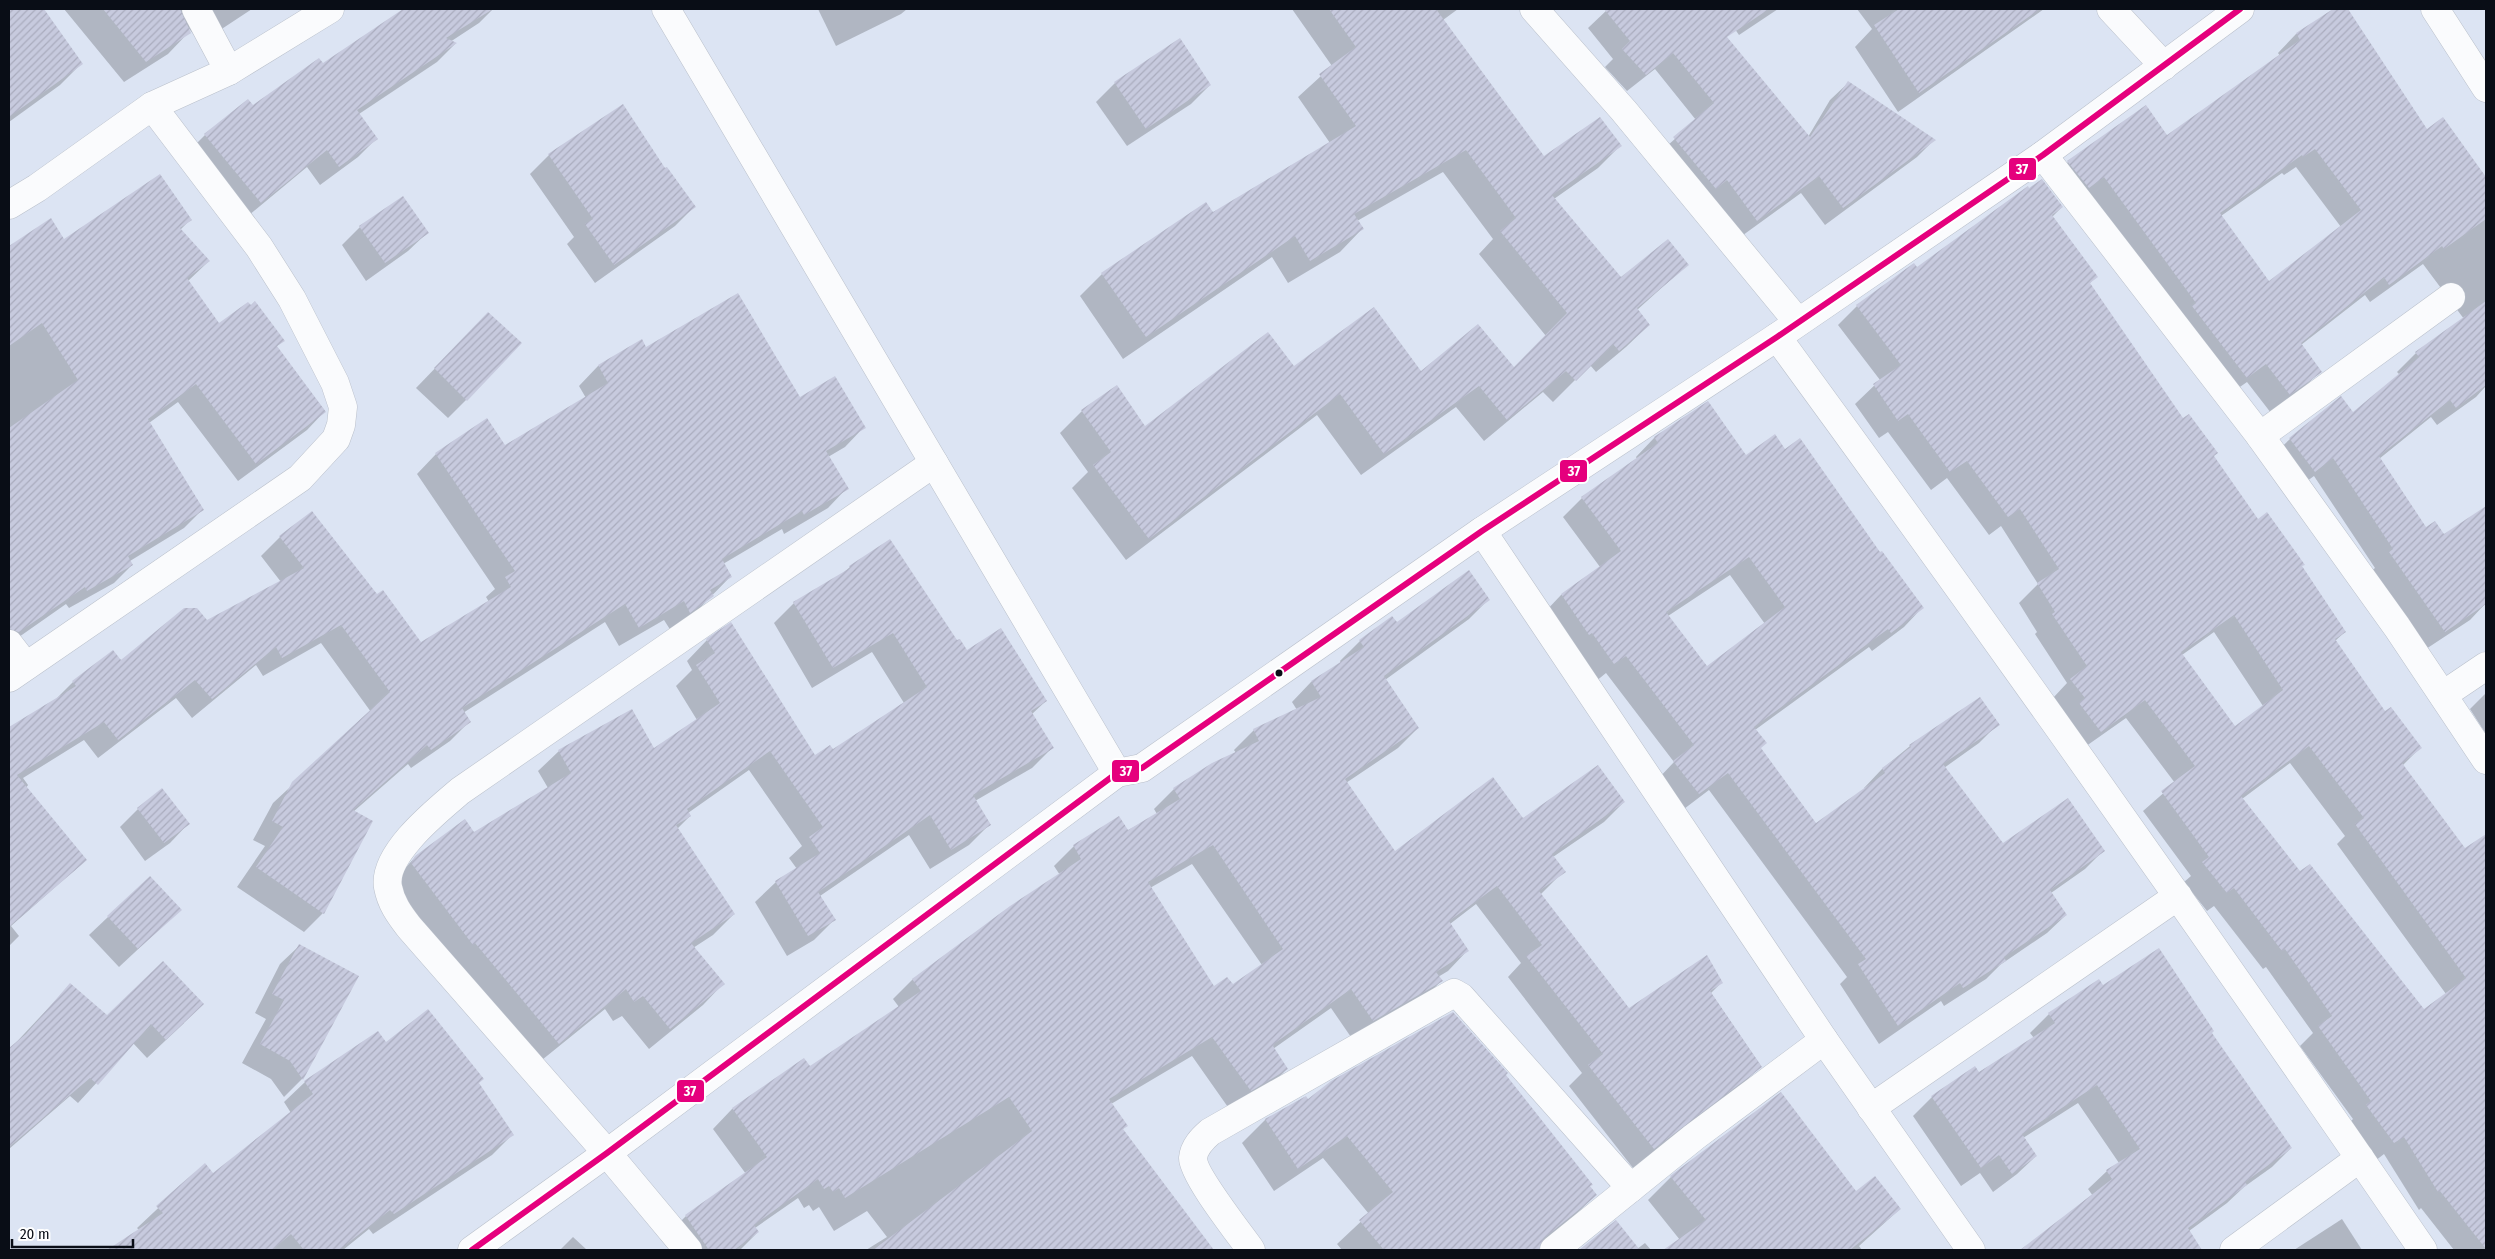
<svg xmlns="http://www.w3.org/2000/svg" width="2495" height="1259" font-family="'Fira Sans Condensed',sans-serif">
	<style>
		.shadow { fill: #0003; fill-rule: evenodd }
		.building { fill: url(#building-hatch); fill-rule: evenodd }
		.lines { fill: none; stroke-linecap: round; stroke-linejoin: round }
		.minor-casing { stroke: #bac0cb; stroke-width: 29 }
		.tertiary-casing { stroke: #bac0cb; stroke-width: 29 }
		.minor { stroke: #fafbfd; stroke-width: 28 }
		.tertiary { stroke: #fafbfd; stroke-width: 28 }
		.bus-1-casing { stroke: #fff; stroke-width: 10 }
		.bus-1 { stroke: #e5007d; stroke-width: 6 }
		.bus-dot { fill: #090d16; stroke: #fff; stroke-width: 2 }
		.line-badge { stroke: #fff; stroke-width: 2 }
		.badge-label { font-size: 14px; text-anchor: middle; font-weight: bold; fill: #fff }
	</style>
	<defs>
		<pattern id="building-hatch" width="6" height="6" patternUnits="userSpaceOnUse" patternTransform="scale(1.25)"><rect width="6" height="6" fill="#c7cade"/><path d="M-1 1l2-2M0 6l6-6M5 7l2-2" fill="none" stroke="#aaacbe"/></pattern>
	</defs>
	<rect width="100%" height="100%" fill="#dce4f3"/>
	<g class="shadow">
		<path d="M9 9H43L81 64 60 85 9 122Z"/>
		<path d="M64 9H252L205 40 195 36 186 25 189 32 168 54 124 82Z"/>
		<path d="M406 9H493L479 23 450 42 455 44 437 62 359 114 376 139 358 157 320 185 307 167 242 221 187 153 205 135 322 65Z"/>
		<path d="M818 9H907L901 14 836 46Z"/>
		<path d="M1292 9H1458L1443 20 1544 158 1620 146 1598 168 1554 199 1621 279 1687 265 1637 310 1649 325 1626 347 1596 372 1590 365 1553 402 1543 392 1484 441 1456 407 1361 475 1317 415 1126 560 1072 488 1088 472 1060 433 1082 411 1145 428 1293 367 1421 373 1514 368 1546 336 1479 254 1493 239 1443 172 1357 221 1362 229 1340 252 1288 283 1272 257 1123 359 1080 296 1102 274 1212 214 1330 143 1298 97 1332 66Z"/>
		<path d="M1608 9H1690L1764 85 1808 137 1830 100 1848 83 1934 140 1917 157 1825 225 1801 193 1739 238 1657 155 1696 120 1655 69 1627 91 1605 67 1613 59 1588 28Z"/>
		<path d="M1721 9H1778L1739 35Z"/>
		<path d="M1857 9H2044L1898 112 1855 47 1872 29Z"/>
		<path d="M2336 9H2346L2427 131 2443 119 2486 179V386L2476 397 2437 425 2431 417 2379 459 2425 529 2444 536 2486 507V603L2470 620 2426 649 2371 571 2375 568 2314 476 2296 489 2271 457 2290 439 2353 413 2400 375 2397 372 2416 353 2464 319 2423 264 2370 302 2365 295 2301 345 2320 372 2301 390 2271 413 2247 382 2227 396 2050 180 2068 162 2166 137 2280 56 2278 53 2296 34ZM2296 167 2341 227 2269 283 2221 216 2282 173 2284 175Z"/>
		<path d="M1115 83 1210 85 1191 104 1127 146 1096 102Z"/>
		<path d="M549 155 665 170 694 207 675 226 595 283 567 244 574 237 530 174Z"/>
		<path d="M2062 207 2052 217 2096 277 2089 284 2183 420 2212 457 2258 521 2301 567 2345 632 2335 641 2385 713 2420 748 2402 766 2465 850 2483 838 2486 844V1250H2454L2421 1208 2419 1210 2384 1154 2375 1161 2348 1124 2353 1119 2300 1046 2313 1033 2266 967 2263 969 2214 906 2207 911 2184 882 2191 876 2143 811 2175 783 2126 718 2082 749 2053 698 2067 683 2035 634 2037 632 2019 603 2038 584 2001 526 1989 535 1947 478 1931 490 1888 432 1879 438 1855 404 1880 380 1838 325 1857 306 1917 269ZM2214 632 2263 706 2235 727 2182 655ZM2290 763 2345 836 2337 844 2446 994 2423 1011 2300 873 2242 799Z"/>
		<path d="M51 220 64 241 190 220 180 230 209 261 188 281 218 324 283 341 276 347 325 411 307 430 238 481 178 402 149 423 202 510 184 528 130 561 132 565 114 583 69 608 66 604 9 644V248Z"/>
		<path d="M360 227 427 233 408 251 366 281 342 245Z"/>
		<path d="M470 332 466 400 448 418 416 388Z"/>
		<path d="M641 341 646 349 800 399 864 427 845 447 828 457 847 488 828 508 784 534 782 529 723 564 731 576 693 615 671 631 664 620 619 646 605 622 463 713 469 722 450 741 411 768 408 764 353 812 323 913 304 932 237 887 265 846 253 840 273 803 371 712 321 643 263 676 256 665 192 718 176 698 98 758 84 740 23 778 28 785 26 788 86 860 11 926 19 936 9 946V728L55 700 73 682 207 622 281 582 261 556 280 537 376 596 421 644 489 602 486 597 495 589 417 474 436 454 487 420 504 446 586 398 579 386 598 366Z"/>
		<path d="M1708 403 1745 457 1785 450 1880 554 1922 608 1904 627 1872 651 1869 647 1755 730 1760 748 1816 825 1865 789 1864 788 1882 769 1910 746 1980 698 1998 724 1979 743 1944 768 2003 845 2104 850 2085 869 2051 893 2066 915 2047 933 2000 965 1986 979 1944 1006 1941 1001 1879 1044 1840 984 1847 977 1709 790 1680 812 1656 781 1674 762 1606 673 1595 682 1543 614 1561 595 1600 567 1563 517 1582 498 1637 459 1636 457 1654 438ZM1730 575 1765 624 1707 667 1668 616Z"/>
		<path d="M850 567 957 642 966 652 1046 701 1032 714 1052 748 1032 768 975 801 990 824 969 845 930 869 909 835 820 896 834 920 814 940 787 956 755 902 776 882 797 869 789 858 802 846 749 770 688 813 690 816 677 829 734 914 713 935 693 948 723 984 703 1005 649 1049 622 1016 613 1021 605 1009 537 1064 391 884 417 855 474 833 548 788 538 771 559 751 653 750 697 720 676 686 692 670 687 661 707 640 815 757 832 751 904 703 872 652 812 688 774 623 794 603 843 573Z"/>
		<path d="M1489 599 1469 619 1385 680 1418 728 1398 748 1346 783 1394 852 1523 820 1624 802 1604 822 1553 857 1564 871 1540 895 1629 1009 1722 982 1711 993 1761 1066 1741 1086 1633 1168 1569 1086 1582 1073 1508 977 1521 963 1476 904 1450 924 1467 951 1448 971 1438 977 1441 981 1422 1001 1353 1040 1331 1008 1273 1049 1287 1069 1267 1089 1230 1110 1192 1056 1111 1104 1126 1126 1122 1130 1213 1250H976L972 1246 967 1250H897L891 1242 894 1250H866L887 1237 867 1211 834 1231 819 1207 813 1211 809 1205 804 1208 798 1198 755 1228 758 1232 740 1250H676L666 1236 686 1216 746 1174 713 1129 732 1109 804 1060 810 1068 899 1007 893 999 913 979 1060 875 1054 866 1074 846 1118 818 1127 831 1157 814 1154 809 1174 789 1236 753 1234 750 1254 730 1297 710 1292 702 1311 682 1341 663 1340 661 1360 641 1397 624ZM1192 864 1262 965 1232 986 1214 988 1150 888Z"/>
		<path d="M2486 693V734L2470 709Z"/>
		<path d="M138 809 188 824 170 843 145 861 120 827Z"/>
		<path d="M180 910 119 967 89 935 108 917Z"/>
		<path d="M299 946 357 977 302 1079 284 1097 271 1079 242 1063 266 1019 255 1013 280 964Z"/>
		<path d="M70 985 107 1016 184 1023 147 1058 133 1043 78 1103 70 1096 9 1149V1050Z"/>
		<path d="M2103 987 2210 1033 2291 1148 2272 1167 2244 1187 2227 1203 2189 1231 2200 1250H2026L2040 1236 2093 1196 2088 1189 2107 1171 2119 1163 2078 1103 2023 1138 2036 1156 2017 1174 1993 1192 1980 1173 1961 1186 1913 1116 1932 1097 1978 1073 2034 1038 2030 1033 2049 1014Z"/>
		<path d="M378 1033 386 1044 478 1084 513 1134 492 1155 373 1234 369 1229 343 1250H112L139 1230 137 1228 204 1165 213 1175 291 1113 284 1102 305 1082Z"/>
		<path d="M1505 1075 1596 1195 1572 1218 1538 1246V1250H1342L1337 1244 1369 1214 1323 1158 1274 1191 1242 1143 1265 1120 1305 1097 1307 1101Z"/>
		<path d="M1671 1177 1856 1193 1900 1209 1859 1246 1862 1250H1665L1680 1240 1648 1200Z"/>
		<path d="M2342 1219 2362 1250H2294Z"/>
		<path d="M1616 1222 1637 1249 1645 1243 1651 1250H1580Z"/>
		<path d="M573 1237 587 1250H560Z"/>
	</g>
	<g class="building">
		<path d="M9 9H44L83 64 9 117Z"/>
		<path d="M103 9H180L191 33 146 62Z"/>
		<path d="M403 9H493L446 38 457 43 357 110 378 139 339 167 327 150 261 203 204 134 248 99 253 105 319 58 323 63Z"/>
		<path d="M1329 9H1436L1544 156 1600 117 1622 146 1552 195 1621 277 1668 239 1689 265 1637 308 1650 325 1619 351 1613 344 1576 381 1566 371 1507 420 1479 386 1384 454 1340 394 1149 539 1093 465 1111 452 1081 410 1117 385 1145 426 1268 332 1294 366 1374 307 1421 371 1478 324 1514 367 1567 313 1500 231 1516 218 1466 150 1354 214 1364 229 1310 261 1295 236 1146 337 1101 273 1206 202 1213 212 1356 126 1319 74 1356 47Z"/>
		<path d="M1604 9H1769L1727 37 1810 137 1848 81 1936 140 1843 208 1819 176 1757 221 1727 180 1716 189 1673 137 1714 103 1673 53 1646 75 1622 49 1630 41Z"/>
		<path d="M1899 9H2040L1919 93 1874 25Z"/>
		<path d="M2333 9H2348L2427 129 2443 117 2486 177V219L2444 249 2442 246 2389 285 2384 277 2301 343 2322 372 2290 395 2266 364 2247 378 2192 306 2196 303 2104 177 2089 188 2067 161 2146 105 2167 135 2300 40 2296 33ZM2315 149 2361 210 2269 281 2220 213 2302 155 2303 157Z"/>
		<path d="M1180 38 1211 85 1146 129 1114 82Z"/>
		<path d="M623 104 665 168 667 167 696 207 614 265 585 224 593 219 548 154Z"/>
		<path d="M160 174 192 220 180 228 210 261 187 278 219 323 248 302 251 305 255 301 285 341 277 346 326 412 256 464 196 384 148 419 204 510 128 556 133 565 87 591 85 587 19 632 9 629V428L78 380 42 323 9 346V246L51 218 64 239Z"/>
		<path d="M2042 179 2063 207 2052 215 2098 277 2090 283 2183 418 2189 414 2218 453 2214 456 2258 519 2267 512 2305 565 2302 566 2346 632 2335 639 2385 711 2391 707 2422 748 2402 763 2465 848 2486 834V1249L2440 1191 2438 1192 2404 1137 2394 1143 2366 1105 2371 1101 2318 1026 2332 1016 2285 949 2282 951 2234 888 2227 893 2202 862 2209 857 2161 791 2195 766 2145 700 2101 732 2079 703 2085 698 2070 679 2087 666 2052 614 2055 612 2037 583 2059 569 2020 509 2008 517 1967 461 1950 472 1908 414 1898 421 1873 384 1901 365 1856 305 1914 263 1917 267 2028 186 2029 188ZM2234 615 2283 690 2235 726 2181 652ZM2309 746 2364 818 2355 824 2466 978 2424 1009 2310 864 2300 871 2241 796Z"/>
		<path d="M403 196 429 233 385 263 359 226Z"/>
		<path d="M738 293 800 397 835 376 866 428 826 451 849 489 804 515 802 511 722 559 732 577 710 590 714 596 690 613 684 601 639 628 625 604 462 708 471 722 431 750 427 745 353 810 373 821 324 914 256 867 283 827 272 821 292 782 390 692 341 625 282 658 276 647 212 699 195 680 118 740 104 722 17 775 87 860 9 927V727L76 686 72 681 113 650 121 660 184 608H197L207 620 304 568 279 536 312 511 377 594 383 590 421 642 511 587 505 577 515 571 435 453 487 418 505 445 608 383 598 365 642 339 646 347Z"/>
		<path d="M2486 301V385L2456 408 2450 400 2379 456 2426 527 2435 521 2444 534 2486 506V604L2445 632 2389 552 2393 549 2333 458 2315 472 2289 438 2341 396 2353 412 2419 357 2415 352Z"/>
		<path d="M488 312 522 343 467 401 434 368Z"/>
		<path d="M1708 401 1746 455 1775 434 1785 449 1800 438 1880 552 1882 551 1924 608 1891 633 1888 629 1754 727 1767 743 1761 748 1816 823 1885 773 1882 768 1911 747 1909 745 1980 697 2000 725 1943 764 2003 843 2068 798 2105 851 2050 890 2067 915 2004 957 2006 961 1963 988 1960 983 1898 1026 1858 964 1866 959 1728 773 1699 794 1673 761 1694 745 1626 656 1614 664 1592 633 1589 635 1561 594 1621 551 1581 497 1658 443 1654 437ZM1749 557 1785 607 1707 666 1666 612Z"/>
		<path d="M890 539 957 640 960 639 967 650 1001 628 1047 701 1031 711 1054 748 973 795 991 825 951 850 930 815 818 892 836 920 808 936 775 881 820 853 809 837 823 827 770 751 687 809 691 816 676 825 735 914 691 943 725 984 670 1029 643 996 634 1002 626 989 559 1044 475 943 473 945 411 863 415 856 465 819 474 832 571 773 558 750 632 709 654 748 720 703 696 665 715 653 706 639 731 622 815 755 830 745 833 749 927 687 893 633 833 668 793 602 850 568 849 566Z"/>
		<path d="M1469 570 1490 600 1384 676 1419 728 1345 779 1395 851 1493 777 1523 818 1598 765 1625 802 1552 854 1566 872 1539 891 1629 1008 1707 955 1723 983 1710 991 1762 1067 1654 1149 1588 1065 1603 1054 1526 956 1542 945 1497 886 1449 921 1469 951 1436 972 1443 981 1373 1021 1351 989 1275 1043 1273 1046 1288 1069 1251 1091 1212 1037 1109 1099 1128 1126 1123 1129 1214 1250H873L1032 1131 1009 1097 845 1198 839 1188 833 1192 829 1186 824 1189 818 1179 754 1225 759 1232 734 1250H709L685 1215 767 1157 732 1108 804 1058 810 1066 921 991 912 979 1010 906 1081 859 1073 845 1119 816 1128 830 1180 799 1173 788 1212 763 1259 741 1253 729 1321 697 1311 681 1364 647 1359 640 1392 616 1397 622ZM1213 845 1283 949 1233 984 1227 977 1214 986 1148 882Z"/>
		<path d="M162 788 190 824 164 843 137 808Z"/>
		<path d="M150 876 182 910 138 949 107 916Z"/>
		<path d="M299 944 359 976 303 1080 290 1061 260 1044 284 1000 272 994Z"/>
		<path d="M2159 948 2214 1031 2212 1033 2292 1148 2245 1182 2247 1185 2188 1228 2202 1250H2020L2112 1179 2106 1170 2140 1149 2097 1085 2022 1134 2037 1156 2012 1174 1999 1155 1981 1168 1931 1096 1975 1066 1979 1072 2055 1023 2048 1013 2099 979 2103 985Z"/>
		<path d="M163 961 204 1004 166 1040 151 1024 98 1085 90 1078 9 1147V1048L26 1034 70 983 107 1015Z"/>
		<path d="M428 1009 484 1079 479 1083 514 1135 394 1214 390 1210 339 1250H304L291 1234 272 1250H107L163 1213 156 1206 205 1163 213 1173 313 1094 304 1081 378 1031 386 1042Z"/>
		<path d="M1453 1012 1508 1073 1506 1075 1593 1185 1590 1186 1597 1195 1544 1238 1539 1250H1384L1359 1220 1393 1192 1347 1136 1298 1169 1265 1119 1306 1096 1308 1099 1331 1081Z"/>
		<path d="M1781 1092 1856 1191 1875 1176 1901 1209 1850 1250H1663L1706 1220 1670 1176Z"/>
		<path d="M1616 1220 1640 1250H1579Z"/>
	</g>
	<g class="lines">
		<defs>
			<g id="minor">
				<path d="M196 9 229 71"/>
				<path d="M1534 9 1624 111 1798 322"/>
				<path d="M2111 9 2164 66"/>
				<path d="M2435 9 2486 88"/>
				<path d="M2043 155 2260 436 2397 627 2486 760"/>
				<path d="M9 205 37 188 152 106 229 71 330 9"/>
				<path d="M1777 337C1997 638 2212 942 2423 1250"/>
				<path d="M2260 436 2451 297"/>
				<path d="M1482 531 1824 1040 1971 1250"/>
				<path d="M9 644 26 666"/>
				<path d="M9 678 300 478 336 439 341 425 343 407 335 383 292 299 259 247 152 106"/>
				<path d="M2443 695 2486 666"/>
				<path d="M1871 1108 2178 896"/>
				<path d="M688 1250 607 1153 409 927C399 914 391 903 388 887 382 854 438 810 460 791L934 463"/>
				<path d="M1251 1250C1239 1233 1193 1175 1193 1158 1194 1147 1202 1139 1210 1132L1454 993 1461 997 1631 1188"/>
				<path d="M1554 1250 1694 1137 1824 1040"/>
				<path d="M2234 1250 2360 1158"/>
			</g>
			<g id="tertiary">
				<path d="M666 9 1117 773"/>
				<path d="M472 1250 607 1153 1117 773 1142 768 1482 531 1777 337 2043 155 2240 9"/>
			</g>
		</defs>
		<use href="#minor" class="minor-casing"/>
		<use href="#tertiary" class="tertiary-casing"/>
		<use href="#minor" class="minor"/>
		<use href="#tertiary" class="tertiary"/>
		<defs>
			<path id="bus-1" d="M472 1250 607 1153 1117 773 1142 768 1482 531 1777 337 2043 155 2240 9"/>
		</defs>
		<use href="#bus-1" class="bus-1-casing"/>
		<use href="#bus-1" class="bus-1"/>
	</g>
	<circle class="bus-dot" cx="1279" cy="673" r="4.5"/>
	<g class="line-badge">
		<rect x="2008" y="157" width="29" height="24" rx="5" fill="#e5007d"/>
		<rect x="1559" y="459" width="29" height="24" rx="5" fill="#e5007d"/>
		<rect x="1111" y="759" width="29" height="24" rx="5" fill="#e5007d"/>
		<rect x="676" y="1079" width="29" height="24" rx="5" fill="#e5007d"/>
	</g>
	<g class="badge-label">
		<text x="2022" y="174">37</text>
		<text x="1574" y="476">37</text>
		<text x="1126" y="776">37</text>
		<text x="690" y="1096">37</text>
	</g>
	<rect width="2495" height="1259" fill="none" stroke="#090d16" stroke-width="20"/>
	<path d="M12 1239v8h121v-8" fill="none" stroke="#090d16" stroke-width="2.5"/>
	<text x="20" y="1239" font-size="15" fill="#090d16" stroke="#ffffff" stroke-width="4" paint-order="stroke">20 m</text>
</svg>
